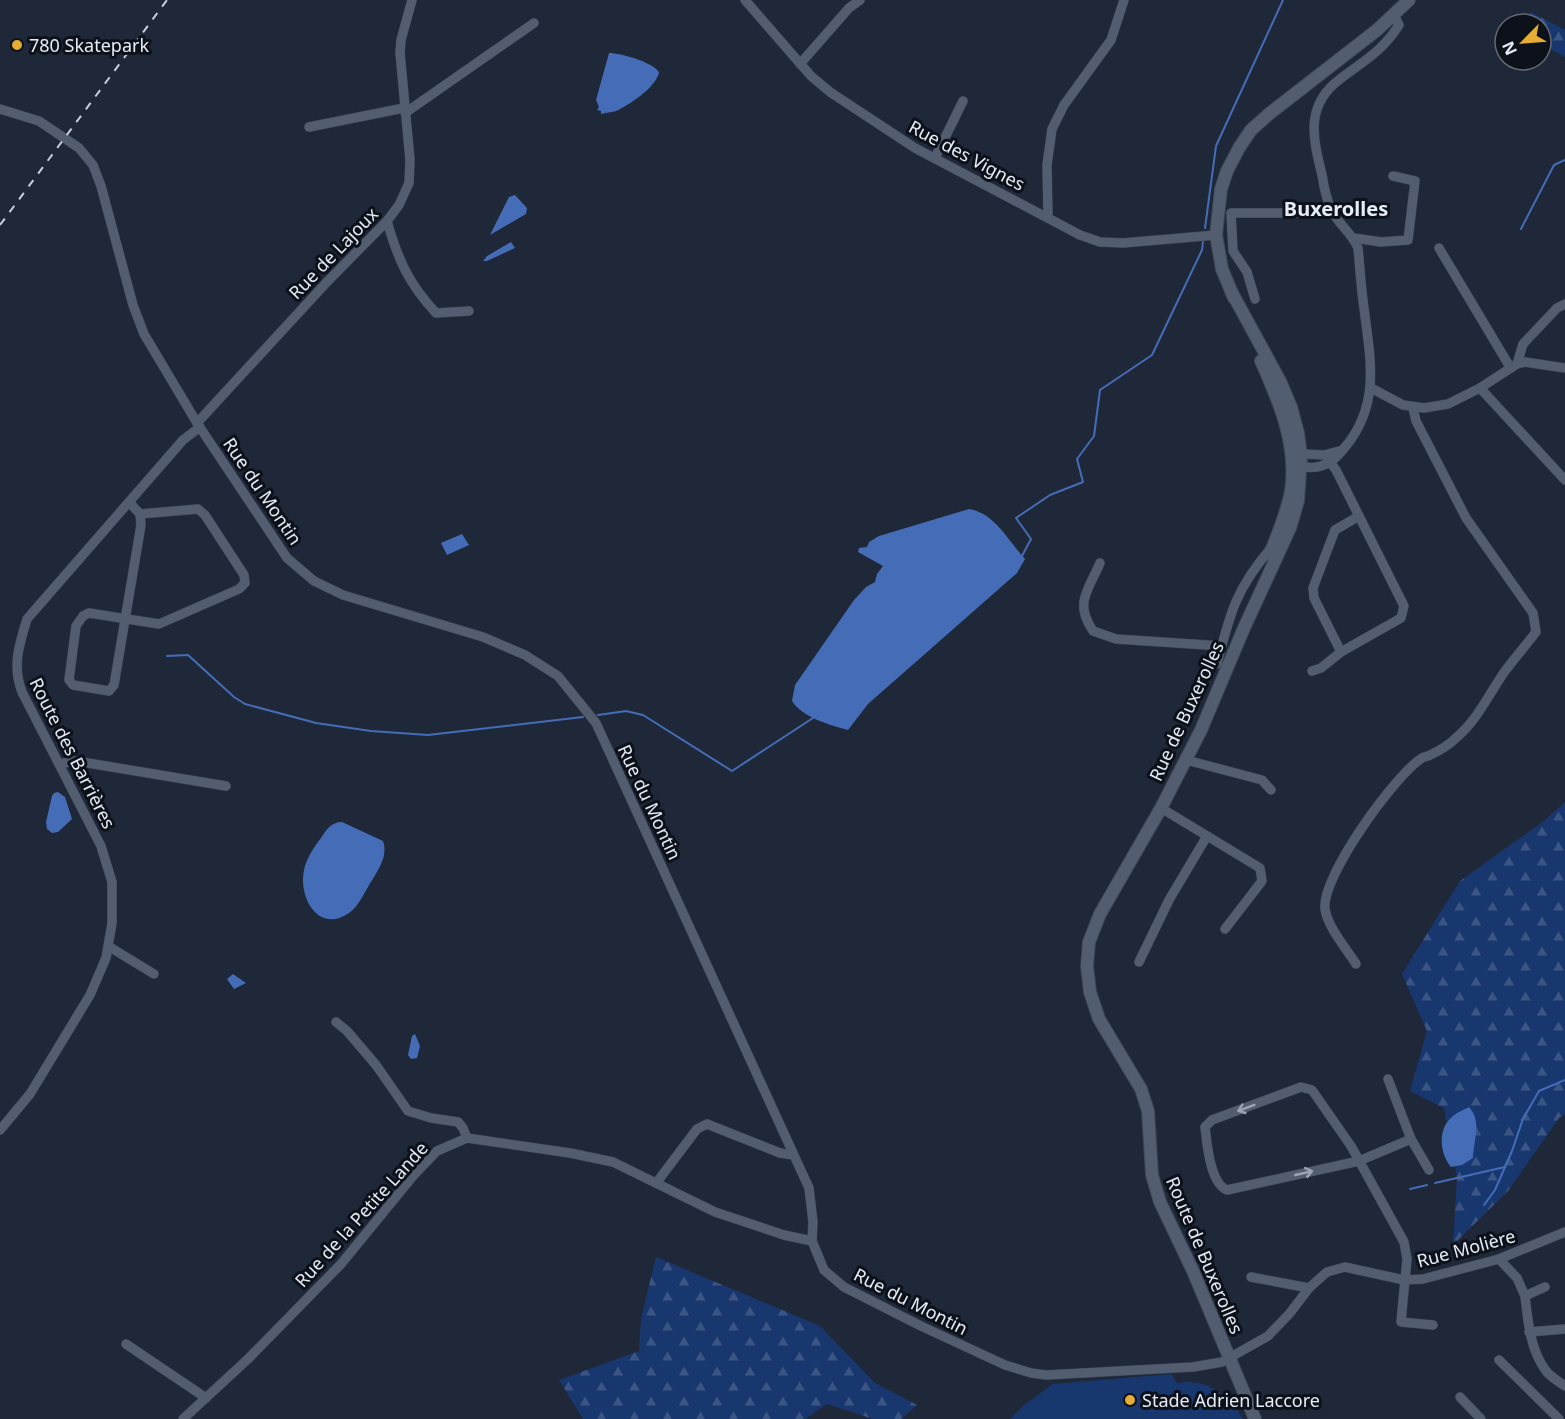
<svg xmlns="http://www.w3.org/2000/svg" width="1565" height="1419" font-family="'Noto Sans',sans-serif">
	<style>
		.forest { fill: url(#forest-firs) }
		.pitch { fill: #19376f }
		.water { fill: #456cb6 }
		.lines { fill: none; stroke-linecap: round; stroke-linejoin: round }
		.stream { stroke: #456cb6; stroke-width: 2 }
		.minor-casing { stroke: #3e4654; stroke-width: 10 }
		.tertiary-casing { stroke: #3e4654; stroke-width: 14 }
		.minor { stroke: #525d70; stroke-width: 9 }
		.tertiary { stroke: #525d70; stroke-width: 12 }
		.rail { stroke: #c9cfdb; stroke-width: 2; stroke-dasharray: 8 8; stroke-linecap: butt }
		.oneway { stroke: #9ca4b4 }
		.poi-dot { fill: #e5ad35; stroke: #0d1119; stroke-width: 2 }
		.labels { text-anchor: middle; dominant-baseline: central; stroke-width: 6; stroke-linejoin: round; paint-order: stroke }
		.poi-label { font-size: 18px; fill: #e6ecf7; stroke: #0d1119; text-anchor: start }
		.street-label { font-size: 18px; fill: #e6ecf7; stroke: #0d1119 }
		.neighbourhood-label { font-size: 20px; font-weight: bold; fill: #e6ecf7; stroke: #0d1119 }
	</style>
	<defs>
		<pattern id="forest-firs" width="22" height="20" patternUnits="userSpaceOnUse" patternTransform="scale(1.5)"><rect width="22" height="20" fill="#19376f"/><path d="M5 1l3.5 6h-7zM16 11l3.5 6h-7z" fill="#3a5484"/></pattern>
	</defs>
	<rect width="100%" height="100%" fill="#1f2839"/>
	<g class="forest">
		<path d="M1531 12 1565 30V57L1541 44V24H1521Z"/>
		<path d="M1565 802V1114L1559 1118 1508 1191 1453 1245 1457 1177 1444 1108 1410 1091 1427 1031 1402 974 1460 881 1544 821Z"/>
		<path d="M656 1257 820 1326 875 1383 917 1405 901 1419H873L827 1404 805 1419H583L559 1380 639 1351 641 1319Z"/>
	</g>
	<path class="pitch" d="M1171 1374 1177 1383C1207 1378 1229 1394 1243 1419H1010L1024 1405 1053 1384Z"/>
	<g class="water">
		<path d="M609 53C621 53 652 62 659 72 657 86 632 103 620 109 614 113 607 112 601 114V111L597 110 599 107 596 100Z"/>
		<path d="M515 195 527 208 526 214 490 235 509 197Z"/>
		<path d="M511 242 515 248 487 261H483L487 256Z"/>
		<path d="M969 509C995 513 1009 542 1025 559L1017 573 868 704 848 730C830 725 803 718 792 701L795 685 854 600 866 587 875 582 877 574 883 566 858 552 859 548 867 547 869 542 879 536Z"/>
		<path d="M462 534 469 545 447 555 441 543Z"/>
		<path d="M58 792 65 797 72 819 58 832 52 833 47 829 46 822 52 796 54 793Z"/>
		<path d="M342 822 383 841C389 857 376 873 368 887 363 895 358 907 349 913 319 934 298 898 304 870 306 859 314 847 321 838 326 830 331 822 342 822Z"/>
		<path d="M233 974 246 983 234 989 227 979Z"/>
		<path d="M415 1034 420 1046 417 1058 411 1059 408 1055 412 1036Z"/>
		<path d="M1469 1107C1482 1121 1474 1139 1473 1158L1462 1165 1451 1167C1440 1154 1437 1129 1452 1117 1456 1113 1463 1110 1469 1107Z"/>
	</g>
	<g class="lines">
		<g class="stream">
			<path d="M1205 228 1216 146 1283 0"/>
			<path d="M1521 229 1554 165 1565 160"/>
			<path d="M1019 557 1022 556 1031 539 1016 518 1050 495 1083 482 1077 459 1094 436 1100 390 1152 355 1202 250 1203 242"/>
			<path d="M167 656 188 655 234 697 245 704 316 723 371 731 428 735 583 717"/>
			<path d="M598 715 626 711 643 715 732 771 816 716"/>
			<path d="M1435 1183 1505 1167"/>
			<path d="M1410 1189 1427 1185"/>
			<path d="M1484 1205 1495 1190 1512 1151 1523 1119 1539 1091 1565 1080"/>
		</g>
		<defs>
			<g id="minor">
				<path d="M745 0 811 76 830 92 915 148 1080 235 1100 242 1123 243 1216 235"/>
				<path d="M800 64 849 8 860 0"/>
				<path d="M0 109 39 121 79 148 93 165 101 186 133 305 144 334 197 423 287 558 314 581 343 595 483 637 525 655 558 676 596 723 809 1188 813 1222 812 1241 824 1270 844 1287 921 1326 1005 1365 1031 1373 1046 1375 1193 1367 1222 1362 1268 1336 1290 1313 1309 1288 1327 1272 1345 1267 1404 1280 1423 1279 1499 1259 1565 1232"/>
				<path d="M405 113 534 23"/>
				<path d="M309 127 404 108"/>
				<path d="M935 158 963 101"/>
				<path d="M1048 217 1047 165 1052 129 1064 105 1111 40 1124 0"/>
				<path d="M387 221C398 260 409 284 436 313L469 311"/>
				<path d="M1354 238 1381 242 1408 240 1415 181 1393 176"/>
				<path d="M1439 248 1510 367"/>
				<path d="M1255 299 1247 272 1233 251 1231 213H1313L1330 208"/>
				<path d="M1517 364 1523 344 1557 308 1565 304"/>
				<path d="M1371 388 1403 405 1424 408 1448 404 1480 388 1517 364 1525 362 1565 368"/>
				<path d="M1480 388 1565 480"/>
				<path d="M197 423 326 283 387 221 399 205 409 183 410 160 400 53 401 40 412 0"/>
				<path d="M1343 450 1324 455 1305 454 1292 460C1303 469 1316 470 1330 462 1337 458 1341 452 1346 446 1381 403 1370 358 1364 308 1361 289 1360 268 1358 248 1352 233 1339 225 1332 211 1326 200 1324 187 1322 175 1314 142 1305 110 1334 84 1360 62 1379 56 1399 25L1394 15"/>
				<path d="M1330 462 1336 470 1404 606 1401 618 1341 652 1314 598 1313 588 1335 530 1359 516"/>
				<path d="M129 502 140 514 141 525 114 685 109 691 73 685 69 680 76 626 83 616 89 613 159 624 239 589 245 583 244 575 205 515 198 509 140 514"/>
				<path d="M1100 563C1088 591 1074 603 1093 631L1116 639 1222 646"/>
				<path d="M1217 664C1230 613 1236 589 1271 548"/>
				<path d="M1312 671 1321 668 1341 652"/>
				<path d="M1186 760 1262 780 1271 790"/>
				<path d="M59 764 76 761 226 786"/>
				<path d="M1161 808 1260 868 1262 881 1225 929"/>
				<path d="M108 946 154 974"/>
				<path d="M1139 962 1169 900 1207 836"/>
				<path d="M1356 964C1346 948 1328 928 1325 909 1321 877 1395 775 1422 758 1425 756 1427 757 1430 755 1439 751 1450 744 1457 737 1478 719 1489 694 1505 671 1515 658 1526 645 1536 632L1533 613 1466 518 1416 421 1413 408"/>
				<path d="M336 1022 347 1031 376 1065 408 1111 431 1118 458 1122 463 1128 467 1138"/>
				<path d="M1388 1079 1411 1139 1429 1170"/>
				<path d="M0 1130 30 1094 90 995 106 958 112 923V882L101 846 22 692C12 666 19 645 27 619L183 440 200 427"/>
				<path d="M1411 1139 1359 1161 1227 1190C1210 1183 1207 1144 1205 1127L1212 1120 1301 1087 1312 1090 1351 1146 1404 1242 1407 1259 1401 1322 1433 1325"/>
				<path d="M657 1182 697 1129 707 1124 780 1153 793 1155"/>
				<path d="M1499 1259 1517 1278 1525 1296 1545 1287"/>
				<path d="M1251 1277 1309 1288"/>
				<path d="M1525 1296C1528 1322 1530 1349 1546 1371 1551 1377 1559 1382 1565 1386"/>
				<path d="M1529 1332 1565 1329"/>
				<path d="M126 1344 206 1398"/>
				<path d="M1499 1360 1559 1419"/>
				<path d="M1460 1397 1481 1419"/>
				<path d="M183 1419 249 1358 341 1264 413 1176 437 1151 467 1138 570 1153 613 1162 715 1212 784 1235 812 1241"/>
			</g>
			<g id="tertiary">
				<path d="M1231 291 1280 381 1291 407 1298 433 1301 456 1298 501 1290 528 1244 628 1201 730 1161 808 1100 914 1089 942 1087 966 1090 992 1099 1019 1141 1089 1148 1111 1152 1175 1160 1202 1193 1271 1255 1419"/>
				<path d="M1234 298 1222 269 1216 235 1221 189 1227 171 1239 148 1251 130 1269 114 1377 30 1409 0"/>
				<path d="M1261 361C1279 401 1298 445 1291 491 1287 513 1278 533 1270 554"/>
			</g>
		</defs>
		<use href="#minor" class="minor-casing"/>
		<use href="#tertiary" class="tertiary-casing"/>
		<use href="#minor" class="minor"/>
		<use href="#tertiary" class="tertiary"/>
		<path class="rail" d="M0 225 167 0"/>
	</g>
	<defs><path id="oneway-shaft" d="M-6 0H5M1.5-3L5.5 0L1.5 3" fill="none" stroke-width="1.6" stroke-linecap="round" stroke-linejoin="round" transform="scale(1.5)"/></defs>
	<g class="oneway">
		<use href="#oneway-shaft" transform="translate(1246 1108) rotate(160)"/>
		<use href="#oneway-shaft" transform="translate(1304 1173) rotate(-13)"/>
	</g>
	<g class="poi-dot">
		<circle cx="17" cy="45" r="6"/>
		<circle cx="1130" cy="1400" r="6"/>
	</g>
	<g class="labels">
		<g class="poi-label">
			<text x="29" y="45">780 Skatepark</text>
			<text x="1142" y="1400">Stade Adrien Laccore</text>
		</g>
		<g class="street-label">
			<text transform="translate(967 155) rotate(28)">Rue des Vignes</text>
			<text transform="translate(333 253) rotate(-46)">Rue de Lajoux</text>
			<text transform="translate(263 491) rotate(56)">Rue du Montin</text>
			<text transform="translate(1186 711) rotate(-65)">Rue de Buxerolles</text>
			<text transform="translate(73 753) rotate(63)">Route des Barrières</text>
			<text transform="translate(650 802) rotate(65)">Rue du Montin</text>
			<text transform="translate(361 1214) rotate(-48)">Rue de la Petite Lande</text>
			<text transform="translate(1466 1248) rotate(-15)">Rue Molière</text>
			<text transform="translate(1205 1255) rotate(67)">Route de Buxerolles</text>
			<text transform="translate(911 1301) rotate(27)">Rue du Montin</text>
		</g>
		<g class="neighbourhood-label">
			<text x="1336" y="208">Buxerolles</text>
		</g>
	</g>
	<g transform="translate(1523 42) rotate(245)"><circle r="28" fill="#0d1119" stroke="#646972" stroke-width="1.5"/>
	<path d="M0-4.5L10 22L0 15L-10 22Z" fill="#e5ad35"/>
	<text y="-9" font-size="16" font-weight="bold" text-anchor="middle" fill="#e6ecf7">N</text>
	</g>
</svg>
